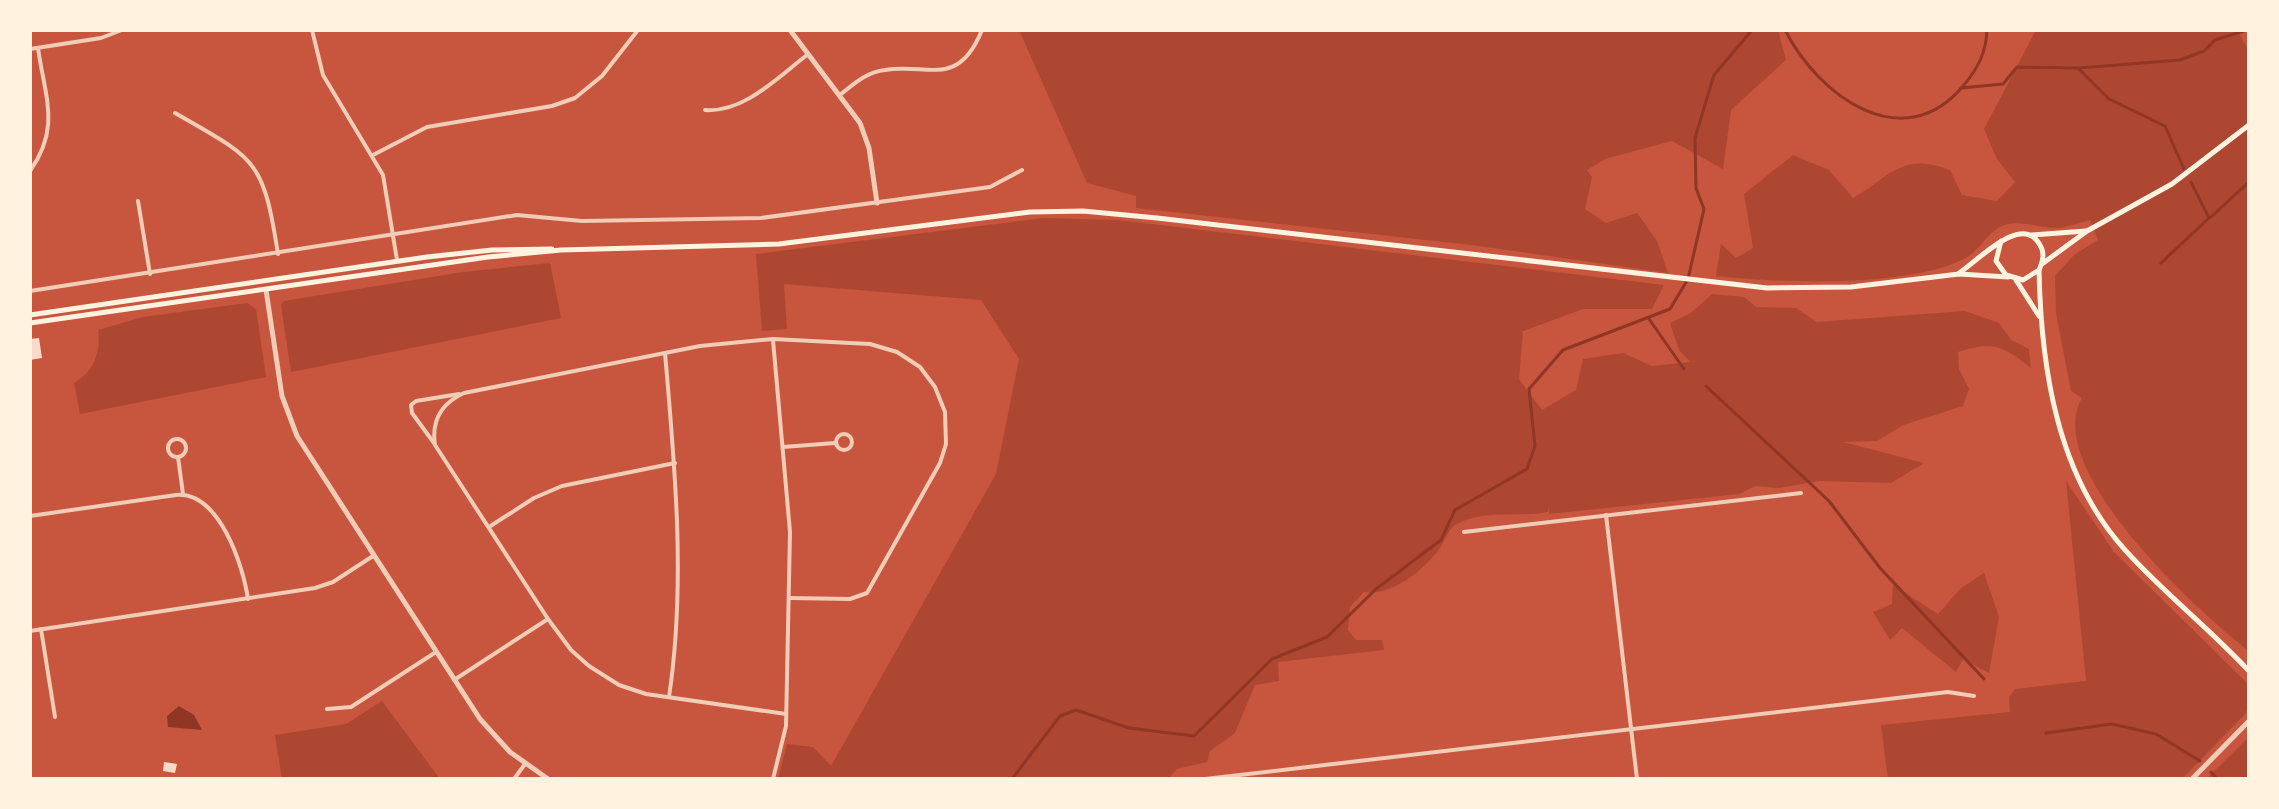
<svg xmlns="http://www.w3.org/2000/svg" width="2279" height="809" font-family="'Asap Condensed',sans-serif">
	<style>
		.green { fill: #ae4732 }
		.water { fill: #8f3625 }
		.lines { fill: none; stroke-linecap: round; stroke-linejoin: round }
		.stream { stroke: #8f3625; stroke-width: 3 }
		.building { fill: #f7dbc8 }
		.minor { stroke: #f1ccb7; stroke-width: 4 }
		.tertiary { stroke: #f1ccb7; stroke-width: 5 }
		.secondary { stroke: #fff3e0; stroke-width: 5 }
	</style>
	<rect width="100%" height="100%" fill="#c8553d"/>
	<g class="green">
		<path d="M1019 30H1778L1786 60 1731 110 1723 169 1672 141 1605 159 1587 170 1592 177 1585 209 1606 223 1637 213 1657 241 1668 273 1471 245 1136 208V196L1087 183Z"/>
		<path d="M2036 30H2247L2239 33 2249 51V651C2198 612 2041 468 2082 398L2071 391 2056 313 2055 276 2074 255 2098 240 2090 220C2080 223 2070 226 2060 228 2042 230 2018 217 2000 227 1986 235 1978 252 1964 259 1905 288 1781 283 1716 276L1721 244 1736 258 1753 248 1744 194 1793 155 1829 170 1853 198C1890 177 1901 151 1950 170L1962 195 1997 201 2015 182 1997 159 1984 129Z"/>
		<path d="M1043 218 1118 220 1664 285 1652 309H1583L1523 331 1519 379 1542 410 1576 390 1583 359 1623 353 1652 366 1690 362 1679 350 1670 323 1691 313 1712 294 1744 297 1756 307 1796 308 1817 322 1965 311 1999 323 2011 340 2029 349 2031 368C2003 345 1992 341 1958 352L1959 369 1969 389 1963 406 1903 425 1877 441 1843 442 1924 463 1891 483 1819 481 1779 488 1755 486 1739 494 1549 514V507L1548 512C1518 518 1485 509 1457 524 1449 528 1445 540 1440 548 1423 571 1392 596 1364 592L1350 607 1348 630 1356 640H1382L1384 650 1278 662 1279 681 1255 685 1235 733 1210 751 1207 762 1177 769 1168 779H778L787 744 813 747 831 766 996 474 1019 359 981 300 784 284 787 329 762 331 756 254Z"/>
		<path d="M550 263 561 318 291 372 281 305 284 301 463 272Z"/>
		<path d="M247 303 256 309 266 377 80 414 74 383C94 372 101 352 98 330L143 317Z"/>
		<path d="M2066 481 2114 552 2246 682 2249 698 2246 713 2184 777 2173 779H1888L1881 725 2010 712 2009 697 2015 689 2086 681Z"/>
		<path d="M1984 573 1999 617 1989 673 1963 659 1956 672 1902 628 1890 640 1873 612 1892 604 1893 585 1938 614 1961 588Z"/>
		<path d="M382 701 440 779H282L275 735 346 724Z"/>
		<path d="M2249 737V779H2206Z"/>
	</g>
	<path class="water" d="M179 706 194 715 202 730 168 727 167 716Z"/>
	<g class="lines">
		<g class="stream">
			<path d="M1785 30C1818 95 1903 159 1964 85 1978 68 1986 53 1987 30"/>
			<path d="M2079 68 2180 60 2204 51 2215 40 2247 30"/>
			<path d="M1961 88 2003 84 2017 67 2078 68 2109 99 2165 126 2184 169"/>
			<path d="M2211 217 2249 182"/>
			<path d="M2161 263 2209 218 2191 182"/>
			<path d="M1649 319 1684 369"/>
			<path d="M1706 386 1829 501 1880 568 1984 679"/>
			<path d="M2046 733 2112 724 2156 734 2200 761"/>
			<path d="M2211 772 2217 779"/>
			<path d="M1012 779 1060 716 1076 710 1129 728 1194 736 1272 659 1327 637 1376 589 1441 540 1455 510 1527 469 1535 446 1529 389 1563 350 1670 309 1688 279 1704 209 1696 188 1695 138 1714 75 1752 30"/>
		</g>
	</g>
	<g class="building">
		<path d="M39 338 42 358 30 360V339Z"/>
		<path d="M164 762 177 764 175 773 163 771Z"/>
	</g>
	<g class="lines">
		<g class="minor">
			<path d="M312 30 323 75 383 175 397 260"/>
			<path d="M30 49 101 38 122 30"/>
			<path d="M841 94C855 83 867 72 885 70 928 63 958 89 982 30"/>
			<path d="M705 110C744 113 778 77 807 55"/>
			<path d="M175 113C257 160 263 159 278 254"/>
			<path d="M373 155 427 127 552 106 575 98 602 76 638 30"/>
			<path d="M30 171C61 127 45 98 38 48"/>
			<path d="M138 201 150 274"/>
			<path d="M30 291 517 215 582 221 761 218 990 187 1022 170"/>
			<path d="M665 353C675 468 686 583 669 697"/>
			<circle cx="844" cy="442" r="8"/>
			<circle cx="177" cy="448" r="9"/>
			<path d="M434 443 412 413 411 405 416 401 459 394"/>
			<path d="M783 447 835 443"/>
			<path d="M178 457 183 494"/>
			<path d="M1606 515 1637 779"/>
			<path d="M30 516 176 495C219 491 243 565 248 599"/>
			<path d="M489 527 534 498 562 486 675 463"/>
			<path d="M1464 532 1801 493"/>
			<path d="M41 629 55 717"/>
			<path d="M30 631 315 588 333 582 373 556"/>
			<path d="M454 680 548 619"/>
			<path d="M327 709 351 707 436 652"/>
			<path d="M786 714 646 694 619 685 589 666 571 650 548 619 435 445C431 419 442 403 464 393L700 346 773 339 870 344 897 352 920 367 935 387 945 412 946 444 940 463 867 593 850 599 789 598"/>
			<path d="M514 779 525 764"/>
			<path d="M773 779 786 726 790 532 773 340"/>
			<path d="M1205 779 1948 692 1974 696"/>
		</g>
		<g class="tertiary">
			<path d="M790 30 860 123 869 148 877 203"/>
			<path d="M266 290 282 396 297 436 480 719 510 752 548 779"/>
			<path d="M2192 779 2249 721"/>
		</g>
		<g class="secondary">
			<path d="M2032 235 2086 231"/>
			<path d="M2042 264 2087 231 2172 184 2249 125"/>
			<path d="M2039 270C2041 368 2057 476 2126 551 2164 593 2210 629 2249 671"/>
			<path d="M1959 273C1978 261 2022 212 2040 245 2045 253 2043 261 2039 270L2023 280 2006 275 1996 261 2001 241"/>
			<path d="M2016 280 2039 316"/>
			<path d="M30 315 427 257 492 250 552 249"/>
			<path d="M30 323 488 257 561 250 779 244 1030 212 1083 211 1157 218 1767 288 1851 287 1959 274 2008 277"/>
		</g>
	</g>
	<rect width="2279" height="809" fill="none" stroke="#fff3e0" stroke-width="64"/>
</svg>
